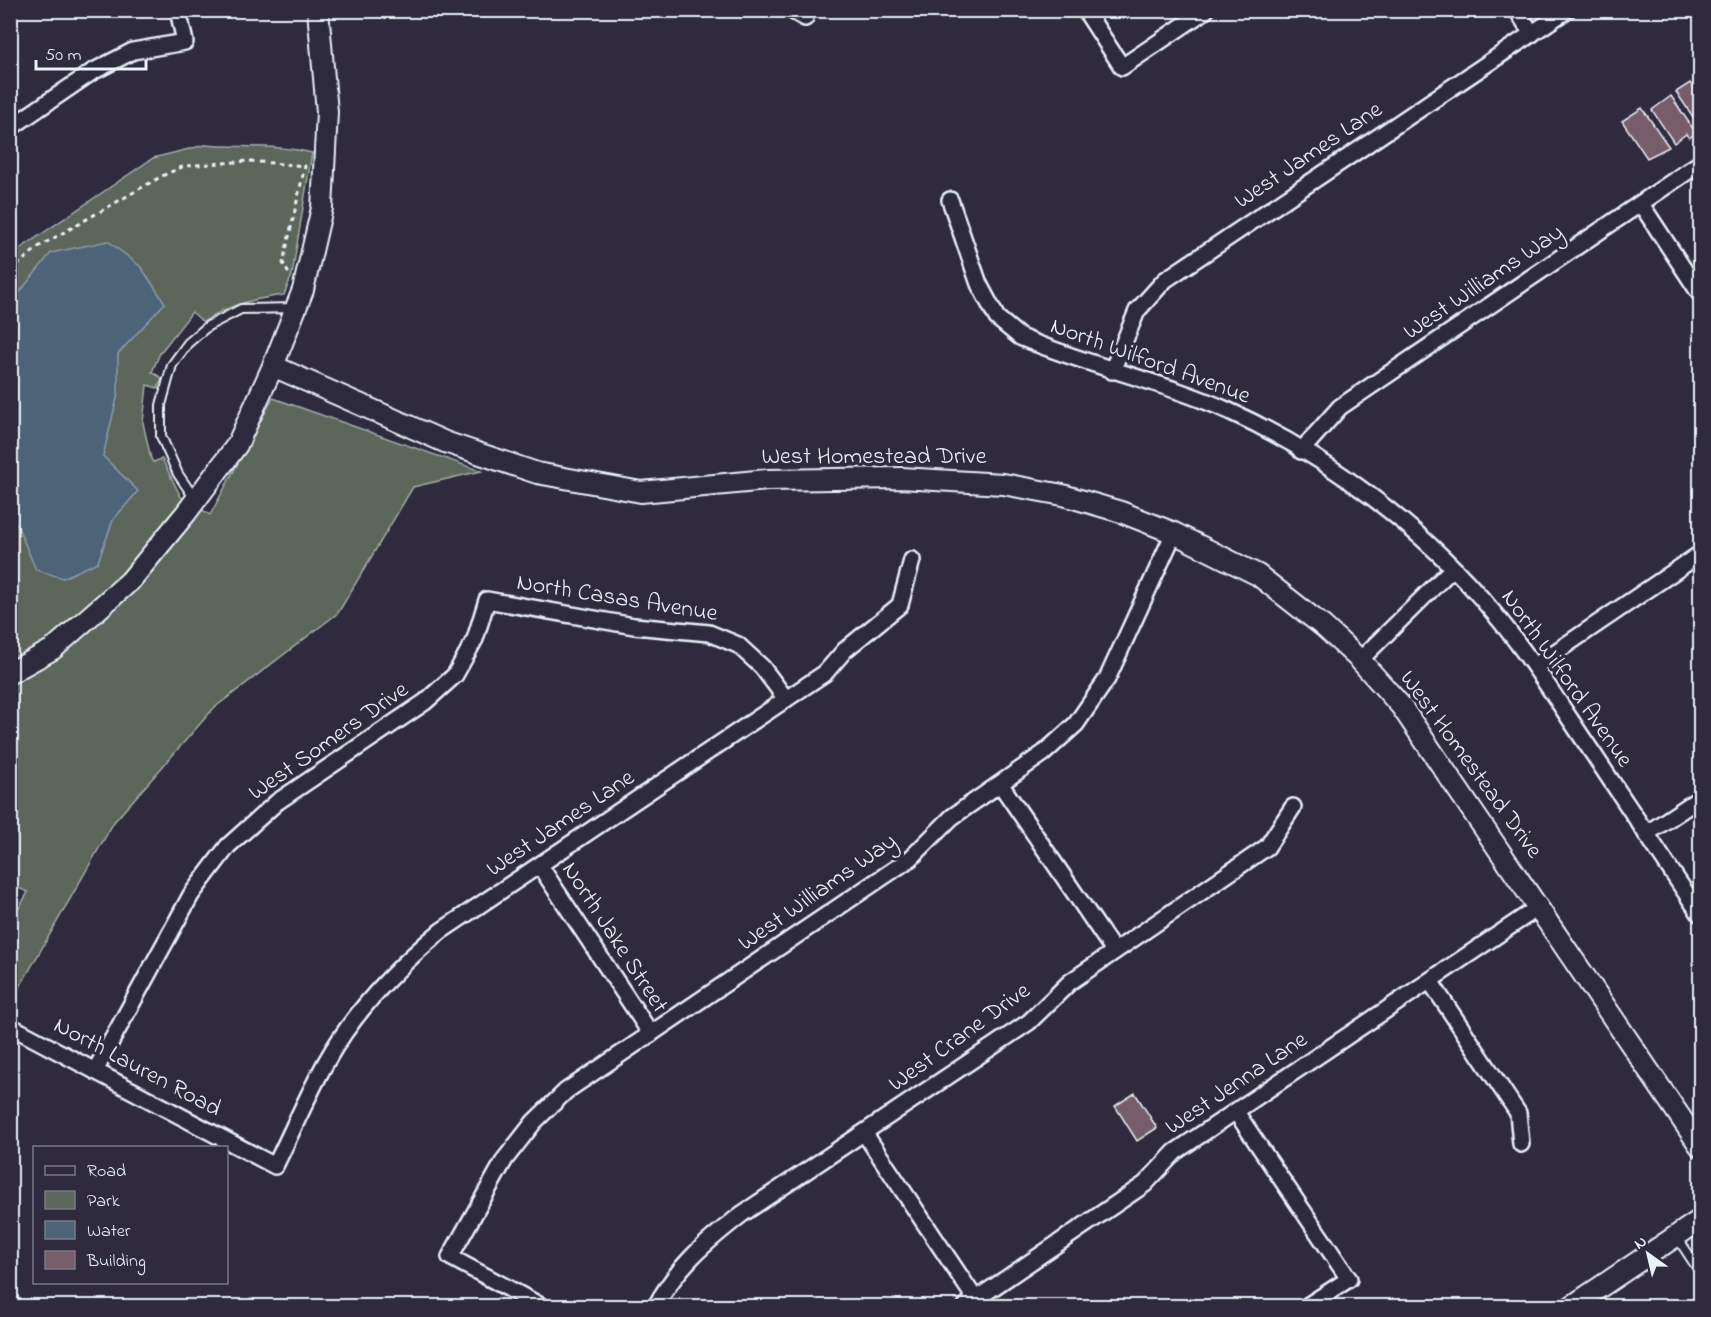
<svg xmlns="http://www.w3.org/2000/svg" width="1711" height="1317" font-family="'Indie Flower',sans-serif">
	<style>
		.green { fill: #5c665a; stroke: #a2aca9; stroke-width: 1.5 }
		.water { fill: #4d6478; stroke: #8b9cab; stroke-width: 1.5 }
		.building { fill: #765d69; stroke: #e8f1f8; stroke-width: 1.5 }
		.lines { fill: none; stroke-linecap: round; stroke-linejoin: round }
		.service-casing { stroke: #e8f1f8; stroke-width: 12 }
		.minor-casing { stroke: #e8f1f8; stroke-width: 20 }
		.tertiary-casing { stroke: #e8f1f8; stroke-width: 24 }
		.path { stroke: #e8f1f8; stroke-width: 3; stroke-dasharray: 4.5 4.5; stroke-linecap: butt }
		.service { stroke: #2f2a3d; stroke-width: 8 }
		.minor { stroke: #2f2a3d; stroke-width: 15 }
		.tertiary { stroke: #2f2a3d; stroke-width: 20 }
		.labels { text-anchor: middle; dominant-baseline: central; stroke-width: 6; stroke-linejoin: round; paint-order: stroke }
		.street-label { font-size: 24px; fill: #e8f1f8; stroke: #2f2a3d }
	</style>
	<rect width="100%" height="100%" fill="#2f2a3d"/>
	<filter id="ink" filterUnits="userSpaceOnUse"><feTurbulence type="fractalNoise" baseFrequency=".0167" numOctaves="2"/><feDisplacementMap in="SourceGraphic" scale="12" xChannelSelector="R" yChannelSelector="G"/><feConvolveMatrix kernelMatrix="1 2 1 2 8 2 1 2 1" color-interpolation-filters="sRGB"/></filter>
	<g filter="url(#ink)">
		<path class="green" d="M205 145C241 148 277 144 312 153L292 275 284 295C253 299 229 304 203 322L192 312 160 353 152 372 162 378 158 388 147 385 143 423 151 459 153 462 162 459 181 497 210 515 273 398 481 471 413 487 338 613 214 708 114 822 18 990 11 988V922L28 892 11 885V255L153 158Z"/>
		<path class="water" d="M108 241 141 267 165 303 118 354V394L103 456 138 491 113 520 98 562 63 578 36 570 17 525 11 519V303L51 253Z"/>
		<g class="building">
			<path d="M1690 83 1693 87 1699 83 1700 85V127L1676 92Z"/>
			<path d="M1671 96 1696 133 1689 138 1686 134 1674 143 1652 110Z"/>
			<path d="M1642 108 1669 147 1647 158 1622 121Z"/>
			<path d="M1135 1093 1157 1128 1137 1141 1115 1106Z"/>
		</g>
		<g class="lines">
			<defs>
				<g id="service">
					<path d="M195 499 178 474 161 436V405L172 365 188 343 208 326 241 309 294 308"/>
					<path d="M1677 1237 1700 1272"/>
				</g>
				<g id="minor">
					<path d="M791 10 805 18"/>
					<path d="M1085 10 1122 67 1206 10"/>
					<path d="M1517 10 1532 34"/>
					<path d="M10 128 92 72 133 51 185 42 178 10"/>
					<path d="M950 200 979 284 997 318 1020 337C1088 366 1162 381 1229 411 1325 454 1427 531 1493 612 1530 656 1560 705 1592 752 1628 806 1664 860 1700 914"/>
					<path d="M1641 204 1700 294"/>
					<path d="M1112 371 1137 311 1165 280 1567 10"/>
					<path d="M1301 451 1340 407 1700 163"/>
					<path d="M1360 660 1453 568"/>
					<path d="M1535 666 1700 554"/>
					<path d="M1001 785 1114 951"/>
					<path d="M1646 834 1700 798"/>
					<path d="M540 866 651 1034"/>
					<path d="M1430 981 1518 1113 1521 1144"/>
					<path d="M10 1026 275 1166C292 1132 307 1096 326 1062 355 1010 396 968 441 931L825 673 845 650 900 605 912 560"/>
					<path d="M95 1071 191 895 228 846 277 802 425 702 455 675 475 639 487 600 634 626 709 633 738 645 762 667 786 699"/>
					<path d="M1236 1112 1349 1279 1307 1306"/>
					<path d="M865 1134 976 1300"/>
					<path d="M541 1306 450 1257 505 1159 534 1122 566 1091 911 858 952 817 1044 753 1076 724 1107 679 1174 533"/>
					<path d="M656 1306C678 1265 705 1243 742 1214L1029 1022 1070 982 1267 847 1293 807"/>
					<path d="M966 1306 1145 1184 1175 1152 1539 907"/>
				</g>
				<g id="tertiary">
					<path d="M273 366 445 442 537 473 641 492 767 480 901 478 1003 484 1063 495 1121 512 1174 533 1258 575 1323 626 1360 660 1401 706 1700 1146"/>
					<path d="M10 673 53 649 130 581 186 513 237 445 273 366 303 290 322 208 327 112 318 10"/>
					<path d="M1572 1306 1700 1220"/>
				</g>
			</defs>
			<use href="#service" class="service-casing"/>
			<use href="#minor" class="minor-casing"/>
			<use href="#tertiary" class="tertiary-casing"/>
			<path class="path" d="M10 271 40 246 162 176 184 166 249 161 305 166 283 263 289 274"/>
			<use href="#service" class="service"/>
			<use href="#minor" class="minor"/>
			<use href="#tertiary" class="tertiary"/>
		</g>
	</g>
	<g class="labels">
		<g class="street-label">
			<text transform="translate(1309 156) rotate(-34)">West James Lane</text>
			<text transform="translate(1484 283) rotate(-34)">West Williams Way</text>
			<text transform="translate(1150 362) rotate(20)">North Wilford Avenue</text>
			<text x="874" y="457">West Homestead Drive</text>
			<text transform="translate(617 599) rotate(9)">North Casas Avenue</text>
			<text transform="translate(1566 679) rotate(55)">North Wilford Avenue</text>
			<text transform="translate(329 742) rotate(-35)">West Somers Drive</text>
			<text transform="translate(1470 765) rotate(54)">West Homestead Drive</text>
			<text transform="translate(561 824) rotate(-34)">West James Lane</text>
			<text transform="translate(818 893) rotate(-35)">West Williams Way</text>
			<text transform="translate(614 938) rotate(57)">North Jake Street</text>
			<text transform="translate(960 1038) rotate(-36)">West Crane Drive</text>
			<text transform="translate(137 1068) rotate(28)">North Lauren Road</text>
			<text transform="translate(1237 1084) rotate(-34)">West Jenna Lane</text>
		</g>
	</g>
	<rect width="1711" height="1317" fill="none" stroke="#2f2a3d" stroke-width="36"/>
	<rect x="18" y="18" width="1675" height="1281" fill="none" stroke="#e8f1f8" stroke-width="2" filter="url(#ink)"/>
	<rect x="33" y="1146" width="195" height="138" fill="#2f2a3d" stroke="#797a88" stroke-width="1.5"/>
	<rect x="45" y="1166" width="30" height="9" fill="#2f2a3d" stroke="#797a88" stroke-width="1.5"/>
	<text x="87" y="1176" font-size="18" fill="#e8f1f8">Road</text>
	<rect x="45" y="1191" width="30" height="18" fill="#5c665a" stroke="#797a88" stroke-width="1.5"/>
	<text x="87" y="1206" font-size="18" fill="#e8f1f8">Park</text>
	<rect x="45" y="1221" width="30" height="18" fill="#4d6478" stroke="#797a88" stroke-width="1.5"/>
	<text x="87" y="1236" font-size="18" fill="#e8f1f8">Water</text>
	<rect x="45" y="1251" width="30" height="18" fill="#765d69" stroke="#797a88" stroke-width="1.5"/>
	<text x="87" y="1266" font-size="18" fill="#e8f1f8">Building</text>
	<g transform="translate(1648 1254) rotate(326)" stroke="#2f2a3d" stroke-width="4.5" paint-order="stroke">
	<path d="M0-4.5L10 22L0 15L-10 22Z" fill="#e8f1f8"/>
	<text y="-9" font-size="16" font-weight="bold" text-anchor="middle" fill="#e8f1f8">N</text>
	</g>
	<path d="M36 60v9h110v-9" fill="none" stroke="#e8f1f8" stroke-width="3"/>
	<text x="45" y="60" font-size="18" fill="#e8f1f8" stroke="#2f2a3d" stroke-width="4.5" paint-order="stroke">50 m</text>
</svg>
